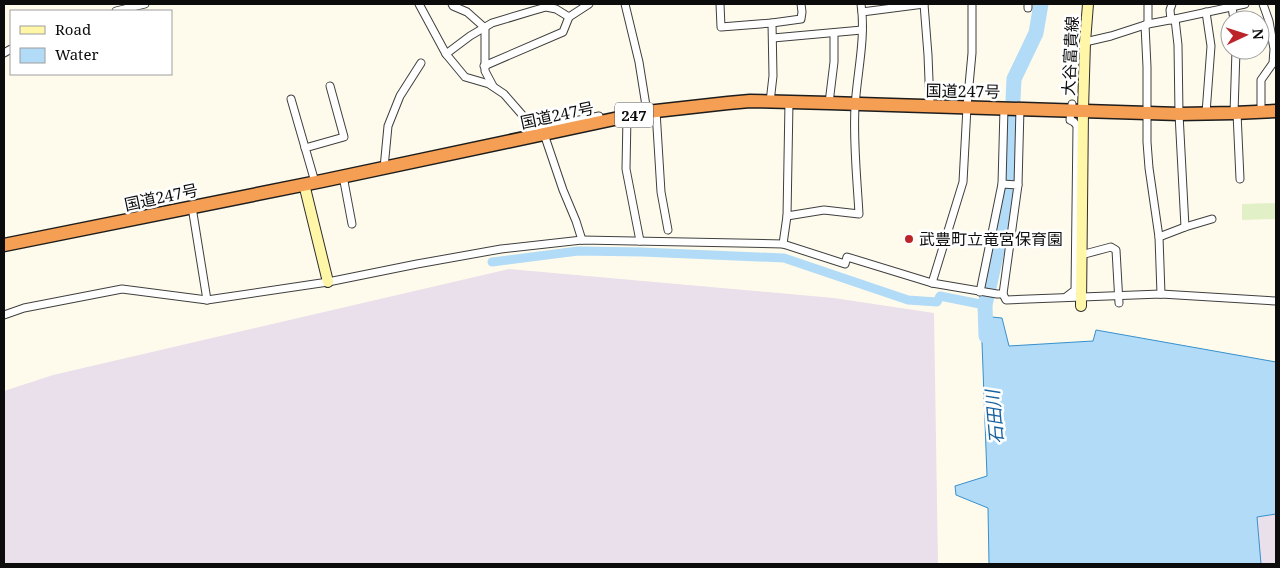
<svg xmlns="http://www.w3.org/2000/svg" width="1280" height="568" font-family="'Noto Serif','Noto Sans JP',serif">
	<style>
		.industrial { fill: #eae0eb }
		.pitch { fill: #e2f0c8 }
		.water { fill: #b1dbf6; stroke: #3790cd }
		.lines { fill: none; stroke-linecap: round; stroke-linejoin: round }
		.canal { stroke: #b1dbf6; stroke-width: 9 }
		.river { stroke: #b1dbf6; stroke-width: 15 }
		.street-casing { stroke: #3f3f3f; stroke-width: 9 }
		.secondary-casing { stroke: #2e2e2e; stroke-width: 12 }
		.highway-casing { stroke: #1d1d1d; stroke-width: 15 }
		.street { stroke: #fff; stroke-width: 7 }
		.secondary { stroke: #fff6a7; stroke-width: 10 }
		.highway { stroke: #f59f54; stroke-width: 12 }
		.poi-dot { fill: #bc242a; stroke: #fff; stroke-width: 2 }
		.labels { text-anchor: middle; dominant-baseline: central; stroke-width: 5; stroke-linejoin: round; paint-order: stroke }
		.shield { fill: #fff; stroke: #555; stroke-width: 1 }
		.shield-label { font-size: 15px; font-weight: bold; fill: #0c0c0c }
		.street-label { font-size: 16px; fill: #0c0c0c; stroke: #fff }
		.poi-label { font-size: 16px; fill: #0c0c0c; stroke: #fff; text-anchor: start }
		.water-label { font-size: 18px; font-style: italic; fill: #16619e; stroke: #fff }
	</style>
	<rect width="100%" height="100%" fill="#fffbec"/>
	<g class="industrial">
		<path d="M509 269 834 298 934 313 938 564H4V391L53 375Z"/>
		<path d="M1276 514V564H1261L1257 517Z"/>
	</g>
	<path class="pitch" d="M1276 203V219L1242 220V204Z"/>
	<path class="water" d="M981 316 1002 318 1009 346 1093 341 1096 330 1276 362V514L1257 517 1261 564H989L988 508 956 495 955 486 987 476Z"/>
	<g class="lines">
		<path class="canal" d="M492 262 578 251 642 252 784 258 908 300 937 302 940 296 985 305"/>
		<g class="river">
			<path d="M1013 100 1014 79 1036 33 1041 4"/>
			<path d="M1009 182 1013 119"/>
			<path d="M986 336 985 305 1003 225 1009 188"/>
		</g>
		<defs>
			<g id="street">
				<path d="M419 4 446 54 465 77 489 84 504 94 525 118 532 136"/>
				<path d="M452 4 453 6 467 12 485 28V71L493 86"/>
				<path d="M625 4 639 62 647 112"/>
				<path d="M720 4 721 27 772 23"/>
				<path d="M924 4 928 55 930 106"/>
				<path d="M1232 7 1234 20"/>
				<path d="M1028 8V4"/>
				<path d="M116 11 145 4"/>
				<path d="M862 12 924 4"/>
				<path d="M1206 12 1211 46 1206 113"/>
				<path d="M1175 19 1178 45 1179 114 1185 227"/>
				<path d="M1171 20 1170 10 1172 4"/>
				<path d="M1148 24V4"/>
				<path d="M1145 25 1147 67V142L1149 168 1159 237 1161 294"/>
				<path d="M773 38 862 30"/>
				<path d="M1085 42 1111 36 1148 24 1175 19 1245 4"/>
				<path d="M4 53 11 49"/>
				<path d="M446 54 470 36 492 23 532 11 546 7 556 9 569 17 589 4"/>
				<path d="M484 66 563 32 569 17"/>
				<path d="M291 99 315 182"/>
				<path d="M770 102 773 76 772 23 801 19 802 12 801 4"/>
				<path d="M789 102 787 216 824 210 859 214C857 178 853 142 855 107 857 73 866 38 861 4"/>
				<path d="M829 103 834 62V33"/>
				<path d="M656 111 661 192 668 230"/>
				<path d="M1261 112V80L1273 63 1274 49 1269 21 1263 4"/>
				<path d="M1234 113 1236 50"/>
				<path d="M1237 113 1240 179"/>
				<path d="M627 116 626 169 640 241"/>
				<path d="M530 130 599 116"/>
				<path d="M544 134 563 190 576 221 582 240"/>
				<path d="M305 148 344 137 330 86"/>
				<path d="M384 168 388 126 400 96 421 63"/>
				<path d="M343 176 352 224"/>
				<path d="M1002 184 1018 185 1003 294 1006 300 1161 294 1276 301"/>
				<path d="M1018 185 1020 108"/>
				<path d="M192 207 207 300"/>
				<path d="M1159 237 1185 227 1212 219"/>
				<path d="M783 244 787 216"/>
				<path d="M1081 255 1111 247 1116 250 1119 303"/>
				<path d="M932 283 997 294H1003"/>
				<path d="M980 292 1002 184 1004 108"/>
				<path d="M1066 297 1075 290 1077 126 1074 122 1070 120 1072 104"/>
				<path d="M4 315 24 308 122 289 207 300 328 282 417 264 501 249 582 240 783 244 845 264 847 257 932 283 963 182 967 107 972 53V4"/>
			</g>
			<g id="secondary">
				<path d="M304 184 328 282"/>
				<path d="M1081 306 1083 110 1085 42 1088 4"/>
			</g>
			<path id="highway" d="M4 245 322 181 647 112 728 103 750 101 829 103 1179 114 1234 113 1276 111"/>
		</defs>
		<use href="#street" class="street-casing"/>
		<use href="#secondary" class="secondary-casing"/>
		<use href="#highway" class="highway-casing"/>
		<use href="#street" class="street"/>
		<use href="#secondary" class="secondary"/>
		<use href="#highway" class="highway"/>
	</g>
	<circle class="poi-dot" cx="909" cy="239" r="5"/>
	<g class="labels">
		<rect class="shield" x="615" y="102.5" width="38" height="25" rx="4"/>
		<g class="shield-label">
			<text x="634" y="115">247</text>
		</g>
		<g class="street-label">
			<text transform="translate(1070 56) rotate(-87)">大谷富貴線</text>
			<text transform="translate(963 91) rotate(1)">国道247号</text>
			<text transform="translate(557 115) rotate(-12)">国道247号</text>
			<text transform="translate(161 197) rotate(-12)">国道247号</text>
		</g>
		<g class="poi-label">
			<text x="919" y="239">武豊町立竜宮保育園</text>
		</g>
		<g class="water-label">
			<text transform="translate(994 417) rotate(-95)">石田川</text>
		</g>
	</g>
	<rect width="1280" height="568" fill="none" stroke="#0c0c0c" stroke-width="10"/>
	<rect x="10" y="10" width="162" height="65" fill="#ffffff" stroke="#9e9e9e"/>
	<rect x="20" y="26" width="25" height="8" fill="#fff6a7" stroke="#9e9e9e"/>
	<text x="55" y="35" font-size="15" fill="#0c0c0c">Road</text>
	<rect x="20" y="48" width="25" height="15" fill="#b1dbf6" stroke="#9e9e9e"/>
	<text x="55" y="60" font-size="15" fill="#0c0c0c">Water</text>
	<g transform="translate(1245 35) rotate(86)"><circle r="24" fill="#ffffff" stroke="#9e9e9e"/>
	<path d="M0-4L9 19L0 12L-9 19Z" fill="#bc242a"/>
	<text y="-8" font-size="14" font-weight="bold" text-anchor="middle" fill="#0c0c0c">N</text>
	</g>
</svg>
